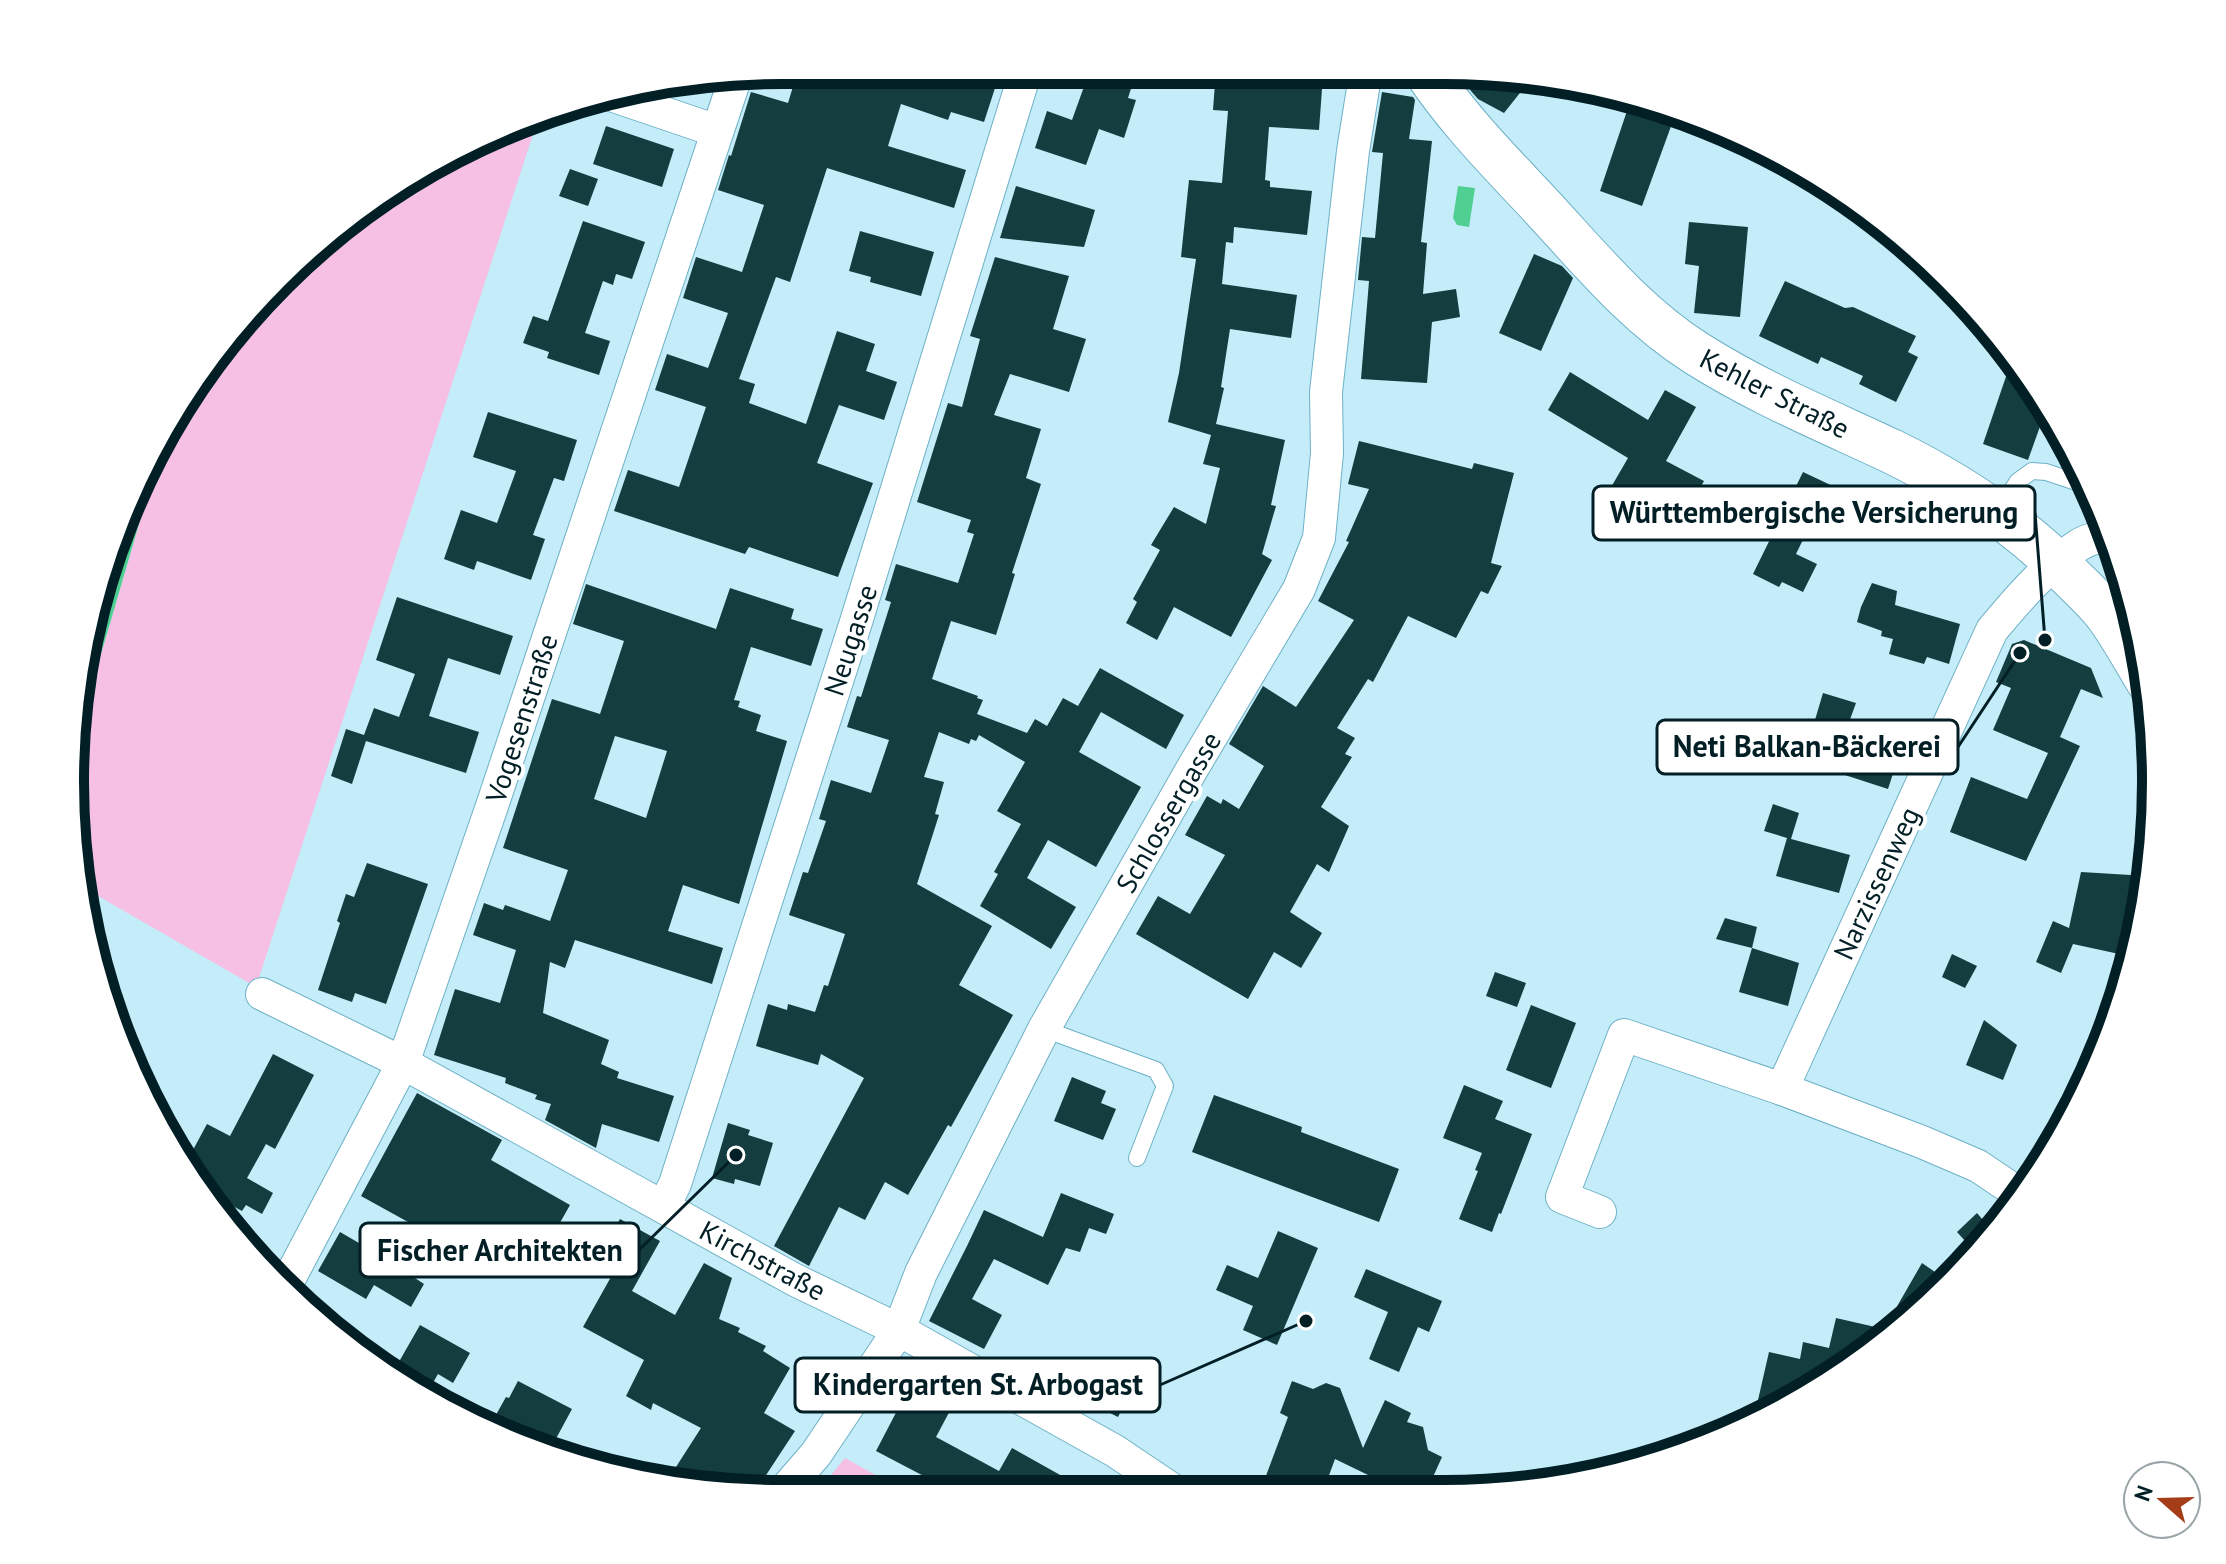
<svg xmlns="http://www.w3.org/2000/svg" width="2226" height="1564" font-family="'PT Sans',sans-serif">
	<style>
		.green { fill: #f6c0e4 }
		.water { fill: #50cf92 }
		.building { fill: #143d3f; fill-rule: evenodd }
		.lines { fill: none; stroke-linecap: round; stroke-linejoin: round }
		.lane-casing { stroke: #6db1c6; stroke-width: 18 }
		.street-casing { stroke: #6db1c6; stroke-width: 34 }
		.primary-casing { stroke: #6db1c6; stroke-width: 46 }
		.lane { stroke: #fff; stroke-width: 16 }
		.street { stroke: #fff; stroke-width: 32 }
		.primary { stroke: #fff; stroke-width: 44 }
		.labels { text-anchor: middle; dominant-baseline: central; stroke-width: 8; stroke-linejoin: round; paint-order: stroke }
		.street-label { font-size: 28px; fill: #021f26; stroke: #fff }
		.rim { fill: none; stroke: #021f26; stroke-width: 10 }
		.leader { fill: none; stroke: #021f26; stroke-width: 3 }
		.callout-dot { fill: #021f26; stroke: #fff; stroke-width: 3 }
		.callout { fill: #fff; stroke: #021f26; stroke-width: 3 }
		.callout-label { font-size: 30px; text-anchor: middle; font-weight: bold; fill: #021f26 }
	</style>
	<rect width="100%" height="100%" fill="#c4ecf9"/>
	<g class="green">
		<path d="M537 122 256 987 79 885 76 875V689L79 676 99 661 160 452 246 313 387 190Z"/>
		<path d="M845 1458 906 1492H817Z"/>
	</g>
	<g class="water">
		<path d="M1458 186 1475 188 1469 227 1457 225 1453 218Z"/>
		<path d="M160 452 99 661 79 676 124 509Z"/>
	</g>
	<g class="building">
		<path d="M798 70H948L996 85 984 122 951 112 948 120 901 104 888 146 966 170 954 208 827 168 790 282 776 277 739 379 755 384 749 403 806 424 837 331 875 344 866 371 897 382 884 420 839 405 817 463 873 483 838 577 749 547 745 554 614 511 628 470 679 487 706 407 655 390 667 354 708 368 728 313 683 298 696 257 742 272 764 205 718 190 729 155 731 156 751 92 788 103Z"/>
		<path d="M1090 70H1137L1128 98 1136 100 1124 138 1099 129 1086 165 1035 148 1047 111 1072 120Z"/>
		<path d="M1216 70 1286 75 1285 86 1322 89 1319 130 1269 127 1265 180 1270 181V187L1312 191 1307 235 1234 227 1233 243 1226 242 1222 284 1297 295 1291 338 1230 329 1221 387 1224 388 1216 424 1285 440 1271 505 1276 506 1262 554 1272 560 1231 637 1174 607 1157 640 1126 623 1137 602 1133 599 1160 550 1151 545 1174 507 1206 524 1220 468 1203 464 1211 435 1168 422 1179 373 1196 259 1181 257 1189 180 1222 183 1228 111 1213 110Z"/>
		<path d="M1472 73 1488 74 1531 79 1504 113 1478 99 1471 91 1465 82Z"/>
		<path d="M1382 92 1413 97 1415 100 1409 139 1432 141 1421 242 1427 243 1423 294 1456 289 1460 317 1432 322 1427 383 1361 379 1369 281 1358 280 1362 237 1375 238 1383 153 1372 152Z"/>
		<path d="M1630 102 1674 118 1642 206 1600 191Z"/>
		<path d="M606 126 674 149 662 187 593 164Z"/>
		<path d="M570 169 598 179 588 206 559 196Z"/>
		<path d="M1016 186 1095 210 1084 247 1000 238Z"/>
		<path d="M583 221 645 242 632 279 616 274 613 285 603 281 585 333 610 341 599 375 547 358 549 352 523 343 533 316 548 321Z"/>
		<path d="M1689 222 1748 227 1740 317 1694 313 1699 266 1685 264Z"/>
		<path d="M860 231 934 252 921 296 870 282 871 277 849 271Z"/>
		<path d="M1534 254 1562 266 1573 278 1541 351 1499 333Z"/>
		<path d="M995 257 1069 276 1053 329 1086 339 1069 392 1010 374 994 415 1041 429 1026 478 1041 484 1012 573 1015 574 996 635 951 621 932 679 978 696 977 698 983 700 977 714 1027 733 1035 719 1047 726 1063 698 1078 706 1100 668 1184 715 1166 749 1101 712 1079 752 1141 787 1096 867 1048 840 1027 878 1076 907 1051 949 980 906 998 874 994 872 1021 824 997 811 1025 762 979 735 976 741 971 739 969 744 939 732 924 777 944 782 935 814 939 815 917 884 992 926 959 985 1013 1015 951 1127 948 1125 908 1195 885 1182 865 1220 839 1207 809 1266 774 1246 864 1078 821 1054 818 1065 756 1046 768 1004 787 1010 788 1004 815 1012 824 985 828 986 845 934 789 915 803 872 808 873 826 821 819 819 831 780 871 793 889 740 847 727 857 696 861 697 891 602 885 600 896 564 958 583 974 534 967 532 971 520 917 502 948 403 962 407 980 339 970 336Z"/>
		<path d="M1785 281 1845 308 1853 307 1916 336 1908 352 1918 357 1896 402 1859 384 1863 376 1821 357 1818 364 1759 336Z"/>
		<path d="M2012 359 2047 407 2028 460 1983 444Z"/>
		<path d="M1570 372 1648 420 1665 390 1696 407 1666 461 1704 481 1679 526 1610 489 1628 458 1548 410Z"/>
		<path d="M488 412 577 440 564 481 554 478 533 535 545 539 531 580 477 561 474 570 444 559 461 510 497 523 516 471 473 457Z"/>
		<path d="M1359 441 1472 469 1474 463 1514 473 1491 563 1502 566 1488 594 1481 591 1456 638 1408 616 1373 682 1368 679 1337 728 1355 738 1345 754 1352 757 1321 807 1349 826 1329 872 1317 864 1290 912 1322 933 1301 968 1274 952 1248 999 1136 934 1158 896 1190 914 1225 855 1185 835 1207 796 1221 804 1223 799 1239 809 1264 766 1229 744 1263 686 1296 707 1354 620 1318 601 1349 542 1346 541 1369 489 1348 484Z"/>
		<path d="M1803 472 1854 496 1844 517 1820 505 1796 554 1817 564 1803 592 1782 582 1779 587 1753 574Z"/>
		<path d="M1872 583 1897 591 1895 605 1960 624 1949 664 1927 657 1924 664 1889 654 1893 639 1881 636 1882 631 1857 622 1861 607Z"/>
		<path d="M586 584 716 629 730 588 794 609 791 619 823 629 811 666 751 647 734 700 740 701 738 707 761 715 756 731 787 741 739 904 683 885 668 931 723 948 712 984 575 940 565 968 550 962 543 1013 609 1040 601 1064 619 1072 617 1078 674 1096 659 1142 602 1124 596 1148 545 1120 551 1104 535 1099 537 1095 505 1083 506 1078 434 1055 455 989 500 1003 516 950 473 935 484 903 503 910 505 905 550 921 568 870 503 848 552 699 600 714 624 641 573 624ZM615 736 667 751 646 818 594 799Z"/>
		<path d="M397 597 513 636 500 675 448 658 429 716 479 732 466 773 366 741 352 784 331 776 346 729 364 735 374 708 399 717 415 674 376 660Z"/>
		<path d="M2024 640 2091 668 2103 698 2081 689 2060 737 2080 746 2026 861 1950 832 1971 777 2027 799 2048 753 1993 730 2011 688 1996 682 2012 644Z"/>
		<path d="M1823 693 1856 703 1848 725 1903 743 1888 789 1814 765 1823 733 1812 730Z"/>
		<path d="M1773 804 1799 813 1791 839 1850 855 1839 893 1776 876 1787 838 1764 831Z"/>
		<path d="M367 863 428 884 386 1004 355 993 352 1002 318 990 340 923 337 921 346 894 354 897Z"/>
		<path d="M2081 872 2147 876 2133 957 2073 944 2061 973 2036 962 2053 921 2069 928Z"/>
		<path d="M1725 918 1757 927 1752 948 1716 939Z"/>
		<path d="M1752 948 1799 963 1788 1006 1739 992Z"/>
		<path d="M1952 954 1977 966 1965 988 1942 977Z"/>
		<path d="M1495 972 1526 983 1517 1007 1486 996Z"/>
		<path d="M1531 1005 1576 1023 1551 1088 1506 1070Z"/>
		<path d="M1984 1020 2017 1045 2003 1080 1966 1065Z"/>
		<path d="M273 1054 314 1075 275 1149 266 1144 247 1178 273 1193 262 1214 246 1205 242 1211 207 1192 187 1161 207 1124 230 1136Z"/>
		<path d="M1072 1077 1106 1091 1101 1103 1116 1109 1103 1140 1054 1121Z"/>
		<path d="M1464 1085 1503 1101 1495 1119 1532 1134 1501 1214 1499 1213 1492 1232 1459 1219 1478 1171 1475 1170 1482 1153 1443 1138Z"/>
		<path d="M417 1093 502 1140 491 1160 570 1205 557 1228 566 1233 553 1256 522 1239 509 1262 444 1225 437 1238 361 1196Z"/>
		<path d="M1214 1095 1302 1127 1301 1132 1399 1169 1379 1222 1192 1152Z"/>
		<path d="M728 1123 750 1130 748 1135 773 1143 760 1186 735 1179 734 1184 712 1178Z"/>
		<path d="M1061 1193 1114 1214 1106 1234 1089 1228 1080 1252 1066 1248 1048 1285 994 1259 972 1299 1002 1315 984 1349 929 1321 967 1246 984 1210 1043 1237Z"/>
		<path d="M1977 1213 1993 1232 1975 1252 1957 1232Z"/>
		<path d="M620 1219 660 1241 632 1291 675 1315 704 1263 732 1278 719 1319 740 1328 738 1332 766 1346 763 1351 790 1368 764 1413 795 1431 755 1492H736L667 1481 701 1428 653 1403 651 1410 626 1396 644 1360 583 1327 621 1259 610 1252 615 1242 609 1239Z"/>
		<path d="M1278 1231 1318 1248 1277 1345 1243 1330 1253 1306 1216 1290 1227 1265 1258 1278Z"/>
		<path d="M340 1232 416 1276 415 1278 424 1284 411 1307 374 1285 366 1299 318 1271Z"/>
		<path d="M1922 1263 1948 1281 1914 1317 1782 1405 1758 1400 1769 1352 1800 1359 1803 1342 1829 1348 1836 1318 1884 1329Z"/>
		<path d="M1366 1269 1442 1301 1429 1332 1418 1327 1399 1372 1369 1359 1388 1312 1354 1297Z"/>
		<path d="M420 1325 470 1353 453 1383 438 1374 426 1395 392 1374Z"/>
		<path d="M1103 1358 1138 1377 1118 1417 1082 1399Z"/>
		<path d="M518 1381 572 1409 552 1446 531 1435 526 1443 488 1429 506 1397 509 1398Z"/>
		<path d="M1292 1381 1313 1389 1326 1383 1340 1388 1363 1448 1385 1400 1411 1413 1407 1422 1423 1427 1428 1450 1442 1457 1428 1488 1397 1489 1335 1459 1324 1489H1261L1288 1417 1280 1413Z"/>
		<path d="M912 1382 953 1405 936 1437 999 1471 1012 1448 1087 1490 932 1491 937 1483 876 1451Z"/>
	</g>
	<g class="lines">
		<defs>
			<g id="lane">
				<path d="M1997 513 2018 481 2032 471 2046 472 2088 486"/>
				<path d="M1044 1029 1156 1070 1165 1086 1137 1158"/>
			</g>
			<g id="street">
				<path d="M605 93 717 131"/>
				<path d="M262 994 403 1063 795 1280 899 1330 1115 1451 1173 1490"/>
				<path d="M1782 1089 1992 630C2018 599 2045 567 2079 545 2088 539 2100 537 2110 534"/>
				<path d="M664 1206 675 1184 856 622 1026 70"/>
				<path d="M1600 1212 1562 1197 1624 1035 1782 1089 1922 1142 1978 1166 2021 1195"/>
				<path d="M285 1287 403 1063 492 806 736 76"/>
				<path d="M783 1492 816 1454 899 1330 921 1273 1044 1029 1192 769 1299 589 1319 538 1327 453 1326 392 1353 151 1366 70"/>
			</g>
			<path id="primary" d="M1425 70C1458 120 1502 164 1543 208 1591 260 1636 315 1696 353 1759 393 1825 420 1891 451 1957 483 2017 523 2069 575 2083 589 2099 603 2110 619 2124 639 2136 661 2148 681"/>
		</defs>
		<use href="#lane" class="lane-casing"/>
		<use href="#street" class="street-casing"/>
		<use href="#primary" class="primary-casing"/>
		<use href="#lane" class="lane"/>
		<use href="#street" class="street"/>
		<use href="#primary" class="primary"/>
	</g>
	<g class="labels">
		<g class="street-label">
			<text transform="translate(1775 393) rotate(27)">Kehler Straße</text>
			<text transform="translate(850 640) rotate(-72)">Neugasse</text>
			<text transform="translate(521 718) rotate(-72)">Vogesenstraße</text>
			<text transform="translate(1168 812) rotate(-60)">Schlossergasse</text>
			<text transform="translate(1876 883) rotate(-65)">Narzissenweg</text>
			<text transform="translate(763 1260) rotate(28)">Kirchstraße</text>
		</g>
	</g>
	<path d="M0 0H2226V1564H0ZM782 84H1444A698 698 0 0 1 2142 782V782A698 698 0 0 1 1444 1480H782A698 698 0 0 1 84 782V782A698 698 0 0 1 782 84Z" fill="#fff" fill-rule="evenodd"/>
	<path class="rim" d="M782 84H1444A698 698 0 0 1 2142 782V782A698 698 0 0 1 1444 1480H782A698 698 0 0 1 84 782V782A698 698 0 0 1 782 84Z"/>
	<path class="leader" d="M2045 640L2035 513M2020 653L1958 747M736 1155L639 1250M1306 1321L1160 1385"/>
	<g class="callout-dot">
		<circle cx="2045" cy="640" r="8"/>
		<circle cx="2020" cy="653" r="8"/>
		<circle cx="736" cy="1155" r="8"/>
		<circle cx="1306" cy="1321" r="8"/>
	</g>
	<g class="callout">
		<rect x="1593" y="486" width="442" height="54" rx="8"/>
		<rect x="1657" y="720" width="301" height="54" rx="8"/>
		<rect x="360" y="1223" width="279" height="54" rx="8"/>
		<rect x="795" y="1358" width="365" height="54" rx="8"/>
	</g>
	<g class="callout-label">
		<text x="1814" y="523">Württembergische Versicherung</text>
		<text x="1807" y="757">Neti Balkan-Bäckerei</text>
		<text x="500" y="1261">Fischer Architekten</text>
		<text x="978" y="1395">Kindergarten St. Arbogast</text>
	</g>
	<g transform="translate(2162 1500) rotate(290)"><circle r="38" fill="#ffffff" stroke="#9aa5a8" stroke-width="2"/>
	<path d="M0-6L14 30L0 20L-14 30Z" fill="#a53e18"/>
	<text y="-12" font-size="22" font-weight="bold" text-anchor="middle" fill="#021f26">N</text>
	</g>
</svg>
